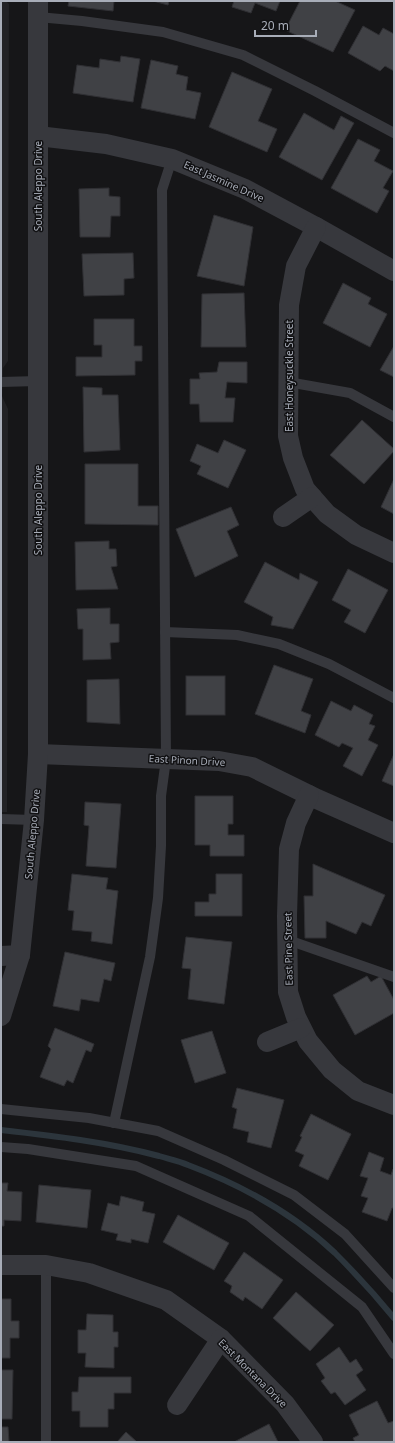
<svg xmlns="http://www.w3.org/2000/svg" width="395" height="1443" font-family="'Noto Sans',sans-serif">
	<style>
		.built { fill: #222225 }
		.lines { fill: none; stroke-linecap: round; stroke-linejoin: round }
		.stream { stroke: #2c353c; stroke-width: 6 }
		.building { fill: #404145; stroke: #303034 }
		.service { stroke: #37383d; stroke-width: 10 }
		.minor { stroke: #37383d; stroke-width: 20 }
		.labels { text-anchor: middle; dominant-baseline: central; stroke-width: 3; stroke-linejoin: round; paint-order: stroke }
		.street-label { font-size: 10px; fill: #a8adb8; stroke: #111113 }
	</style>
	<rect width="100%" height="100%" fill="#161618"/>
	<path class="built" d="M1 1H6L9 4 8 361 3 368 2 396 8 409 7 812H1Z"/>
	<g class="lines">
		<path class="stream" d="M1 1130C54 1136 107 1142 159 1156 169 1159 179 1161 188 1165 241 1185 294 1214 335 1253 356 1274 376 1296 394 1318"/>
	</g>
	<g class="building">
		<path d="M69 1H114L113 11 68 6Z"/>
		<path d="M153 1H169L168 5Z"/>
		<path d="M234 1H280L276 11 255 3 251 13 232 7Z"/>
		<path d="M300 1H335L355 10 333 52 285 30Z"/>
		<path d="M363 26 379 35 383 28 394 34V71L385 66 380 71 348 53Z"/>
		<path d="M121 56 140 59 133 102 73 93 77 65 99 68 100 59 120 62Z"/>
		<path d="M151 60 178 66 176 74 188 77 186 90 201 93 195 119 141 108Z"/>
		<path d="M232 72 272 89 258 121 277 129 267 152 209 127Z"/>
		<path d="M304 113 334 130 341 116 354 123 322 180 279 157Z"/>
		<path d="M358 139 380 150 374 161 393 171 383 188 389 191 377 213 331 188Z"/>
		<path d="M109 188V196L120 197V216H111L110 237H80L79 189Z"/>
		<path d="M214 215 253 227 244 286 197 276Z"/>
		<path d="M133 253 134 278 124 279V295L84 296 82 254Z"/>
		<path d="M343 283 371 298 368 304 387 314 370 347 323 323Z"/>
		<path d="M244 293 246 347H201L202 294Z"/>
		<path d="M94 319H134V346H142V361H135V375L76 376V357H102V345H94Z"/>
		<path d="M394 346V377L380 370Z"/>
		<path d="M219 362H247V383L227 382 225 398H235L233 422H200L199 404H190V379H200L199 373 217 372Z"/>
		<path d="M83 387 102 388V395H118L120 450 84 452Z"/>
		<path d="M362 420 394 449V451L364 484 330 455Z"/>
		<path d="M224 440 246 450 228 488 197 474 201 466 190 461 197 444 218 453Z"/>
		<path d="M85 464H138V506H158V525L85 524Z"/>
		<path d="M394 479V514L381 507Z"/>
		<path d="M231 507 239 525 227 531 238 556 195 577 176 529Z"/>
		<path d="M109 541V549H116L117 566 111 567 118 589 76 590 75 542Z"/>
		<path d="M265 562 299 580 300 573 318 582 293 629 271 625 273 617 244 602Z"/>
		<path d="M348 569 388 590 365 633 344 622 351 610 332 600Z"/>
		<path d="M110 608V624H119V642L110 643 111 659 83 660V629H78L77 609Z"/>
		<path d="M274 665 313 679 301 711 311 715 305 733 255 714Z"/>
		<rect x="186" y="676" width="39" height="39"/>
		<path d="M119 679 120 724 87 722V680Z"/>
		<path d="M331 701 351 711 354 705 373 715 369 724 375 726 368 740 378 745 362 776 343 766 353 748 342 743 339 747 315 735Z"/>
		<path d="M394 754V786L382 781Z"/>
		<path d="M195 796H233V824H228V835H244V856H210V845H195Z"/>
		<path d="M85 802 121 804 116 868 86 866 89 826 84 825Z"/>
		<path d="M313 864 385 895 371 926 362 922 356 934 326 921V938H305L304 896H313Z"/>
		<path d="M72 874 108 878 106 889 118 891 112 944 91 941 92 932 72 930 74 911 68 910Z"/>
		<path d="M216 874H242V916H195V902H209V894H216Z"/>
		<path d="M186 937 232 942 224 1004 188 999 191 969 182 968Z"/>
		<path d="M65 952 115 963 111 981 104 979 99 1002 81 999 79 1011 53 1006Z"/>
		<path d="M367 976 371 982 381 976 394 1000V1013L355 1035 333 995Z"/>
		<path d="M55 1028 94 1044 91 1052 86 1050 73 1083 67 1080 64 1086 40 1077 51 1049 48 1046Z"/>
		<path d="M212 1031 226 1073 195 1083 181 1040Z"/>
		<path d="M237 1088 284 1100 271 1148 247 1142 249 1132 233 1128 237 1109 232 1107Z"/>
		<path d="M311 1114 351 1134 328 1180 299 1166 304 1155 295 1151 302 1137 300 1136Z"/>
		<path d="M369 1152 384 1158 380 1171 391 1175 393 1169 394 1170V1208H392L387 1221 362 1212 368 1198 361 1196 368 1178 360 1176Z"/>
		<path d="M1 1183H8L7 1191 22 1192 21 1221 4 1220V1226H1Z"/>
		<path d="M39 1185 91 1190 87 1228 36 1222Z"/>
		<path d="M121 1196 144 1202 142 1211 155 1214 148 1243 131 1239V1243L116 1240 118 1234 101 1230 108 1203 119 1206Z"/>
		<path d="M178 1215 229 1243 214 1270 163 1242Z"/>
		<path d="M244 1252 283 1280 262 1309 245 1297 243 1301 230 1292 232 1286 224 1281Z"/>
		<path d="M296 1292 334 1325 310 1351 273 1318Z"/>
		<path d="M1 1299H11V1321H19V1338H10V1358H1Z"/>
		<path d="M87 1314 113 1315V1332H118V1347H114V1368L85 1367 86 1353H78V1330H86Z"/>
		<path d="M339 1347 350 1363 356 1359 363 1370 356 1375 366 1390 345 1405 335 1392 331 1394 321 1381 325 1378 316 1364Z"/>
		<path d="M1 1370H13L12 1419H1Z"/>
		<path d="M79 1377H131V1393H114V1409H108V1427H80V1411H72V1392H78Z"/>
		<path d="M377 1401 388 1423 394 1421V1442H355L353 1438 359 1435 349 1415Z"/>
		<path d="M269 1424 278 1442H234Z"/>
		<path d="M1 1427H8L9 1442H1Z"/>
		<path d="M126 1432 137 1442H117Z"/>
	</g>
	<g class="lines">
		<g class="service">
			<path d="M38 17 82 21 163 32 243 55 315 91 394 133"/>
			<path d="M1 382 38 381"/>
			<path d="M288 382 350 393 394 417"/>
			<path d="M165 632 237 635 279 644 329 664 394 698"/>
			<path d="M1 819 34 820"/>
			<path d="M288 940 394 977"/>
			<path d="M1 1109 89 1118 158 1131 224 1160 294 1195 345 1234 394 1288"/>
			<path d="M114 1123 150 957 158 898 161 846V796L166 759 162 190 172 159"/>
			<path d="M1 1147 28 1149 136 1166 249 1216 362 1307 394 1354"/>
			<path d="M46 1442V1265"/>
		</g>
		<g class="minor">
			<path d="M38 136 106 144 172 159 245 189 316 227 394 271"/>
			<path d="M316 227 296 266 289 305 288 436 293 458 305 489 327 514 356 535 394 553"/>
			<path d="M283 517 312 497"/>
			<path d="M38 754 219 761 252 767 317 799 394 833"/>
			<path d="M309 795 296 823 289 849 287 916 288 992 296 1017 308 1041 332 1070 358 1091 394 1105"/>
			<path d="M1 956 20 955"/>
			<path d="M1 1016 20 955 34 820 38 754V1"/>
			<path d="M267 1042 301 1028"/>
			<path d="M1 1265H46L89 1273 166 1300 221 1339 285 1404 313 1442"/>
			<path d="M177 1405 221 1339"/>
		</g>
	</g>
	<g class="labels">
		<g class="street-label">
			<text transform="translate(224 181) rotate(24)">East Jasmine Drive</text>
			<text transform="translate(38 186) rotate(-90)">South Aleppo Drive</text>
			<text transform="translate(289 376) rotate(-90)">East Honeysuckle Street</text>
			<text transform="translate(38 510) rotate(-90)">South Aleppo Drive</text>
			<text transform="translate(187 760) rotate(3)">East Pinon Drive</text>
			<text transform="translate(32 834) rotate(-85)">South Aleppo Drive</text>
			<text transform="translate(288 949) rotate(-91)">East Pine Street</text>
			<text transform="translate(253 1373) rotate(45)">East Montana Drive</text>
		</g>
	</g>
	<rect width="395" height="1443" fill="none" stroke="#a8adb8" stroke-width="4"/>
	<path d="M255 30v6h61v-6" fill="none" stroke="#a8adb8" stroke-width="2"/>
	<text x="261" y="30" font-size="12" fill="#a8adb8" stroke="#111113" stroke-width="3" paint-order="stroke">20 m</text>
</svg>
